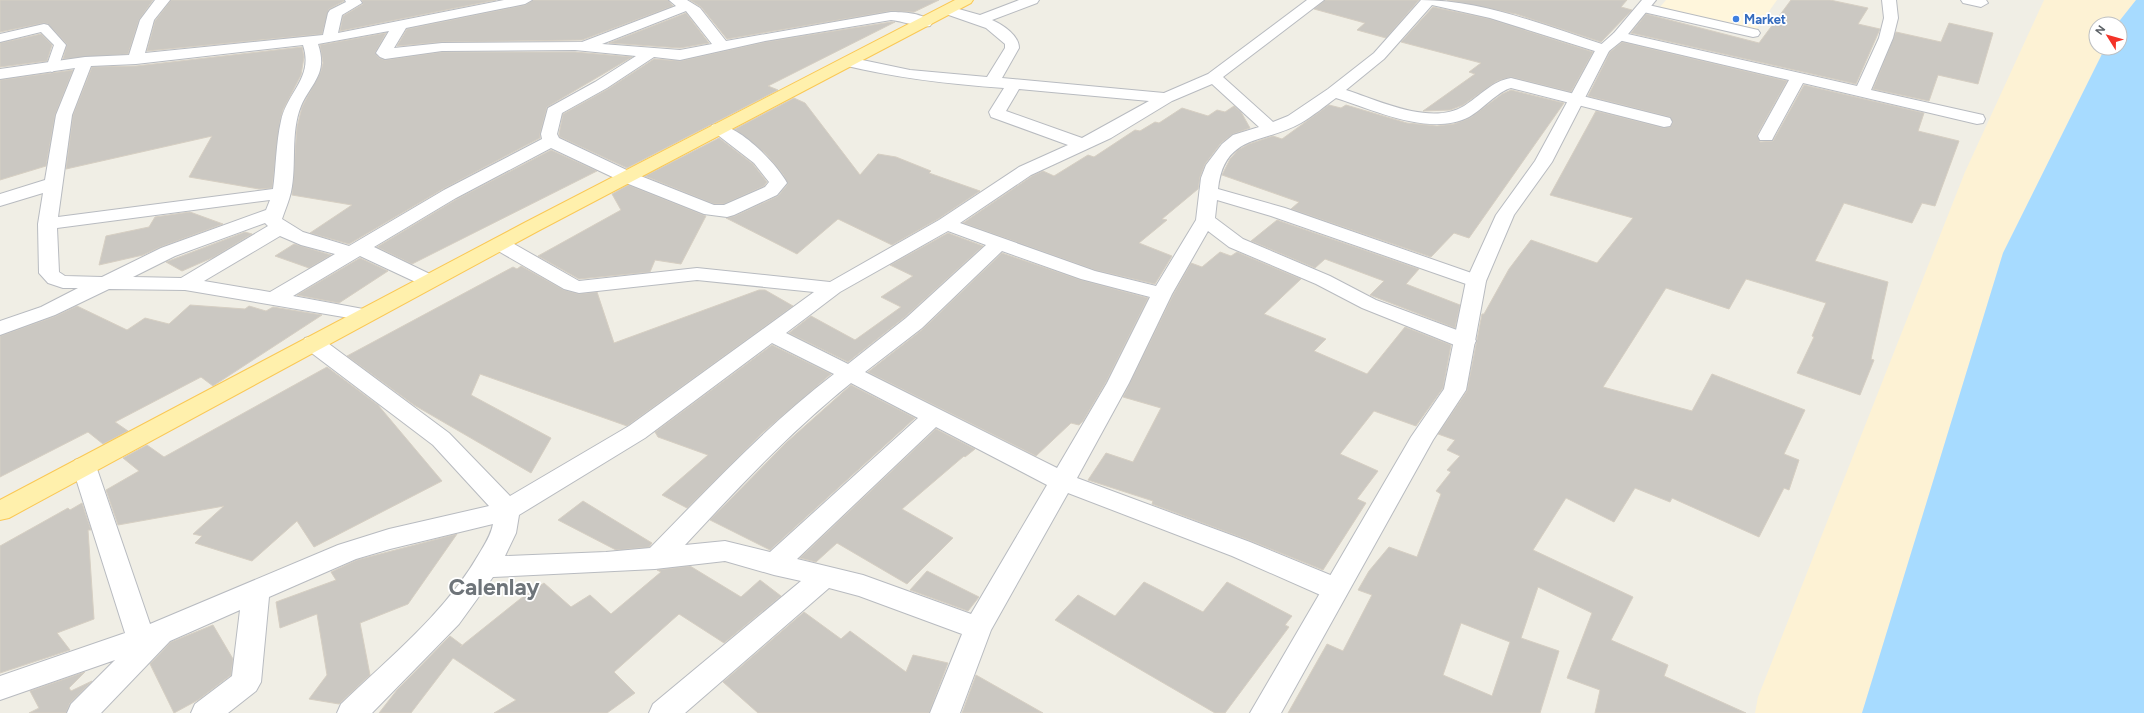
<svg xmlns="http://www.w3.org/2000/svg" width="2144" height="713" font-family="Figtree,sans-serif">
	<style>
		.commercial { fill: #fff6dc }
		.sand { fill: #fdf2d4 }
		.water { fill: #a7dbff }
		.building { fill: #cbc8c2; stroke: #d6cfc3; fill-rule: evenodd }
		.lines { fill: none; stroke-linecap: round; stroke-linejoin: round }
		.service-casing { stroke: #b8bbc0; stroke-width: 2 }
		.minor-casing { stroke: #b8bbc0; stroke-width: 2 }
		.tertiary-casing { stroke: #b8bbc0; stroke-width: 2 }
		.primary-casing { stroke: #fac855; stroke-width: 2 }
		.service { fill: #fff; fill-rule: evenodd }
		.minor { fill: #fff; fill-rule: evenodd }
		.tertiary { fill: #fff; fill-rule: evenodd }
		.primary { fill: #fff0ac; fill-rule: evenodd }
		.shop-dot { fill: #3f7fe0; stroke: #fff; stroke-width: 1.5 }
		.labels { text-anchor: middle; dominant-baseline: central; stroke-width: 3.5; stroke-linejoin: round; paint-order: stroke }
		.far-shop-label { font-size: 13px; font-weight: bold; fill: #366cbe; stroke: #fff; text-anchor: start }
		.near-district-label { font-size: 23px; font-weight: bold; fill: #6e7479; stroke: #fff }
	</style>
	<rect width="100%" height="100%" fill="#f0eee5"/>
	<path class="commercial" d="M1666 0H1777L1756 30 1659 8Z"/>
	<path class="sand" d="M2044 0H2136L2117 24H2096V48H2105L2003 253 1862 713H1755L1758 697 1965 172Z"/>
	<path class="water" d="M2136 0H2144V713H1862L2003 253 2105 48H2120V24H2117Z"/>
	<g class="building">
		<path d="M0 0H153L139 20 128 54 63 59 67 44 48 24 44 23 0 32Z"/>
		<path d="M171 0H344V1L329 9 322 34 147 51 155 21Z"/>
		<path d="M362 0H496L340 31 343 16 363 4Z"/>
		<path d="M533 0H668L673 6 582 40 442 42 397 46 407 29 525 5Z"/>
		<path d="M690 0H939L914 12 891 11 727 39 701 7Z"/>
		<path d="M1325 0H1419L1386 38 1357 30 1365 23 1314 9Z"/>
		<path d="M1447 0H1627L1621 7 1632 10 1601 42 1516 14Z"/>
		<path d="M1791 0H1830L1868 8 1858 24 1880 29 1856 84 1631 33 1646 14 1759 43Z"/>
		<path d="M1433 7 1490 19 1593 52 1571 92 1511 77 1497 81 1463 105 1450 110 1423 111 1475 74 1469 72 1481 63 1401 42Z"/>
		<path d="M686 13 709 43 680 48 609 43Z"/>
		<path d="M891 22H895L768 86 778 90 627 168 560 137 559 134 563 114 608 89 654 59 680 61 765 42Z"/>
		<path d="M1949 23 1993 33 1978 84 1938 75 1929 101 1873 89 1896 32 1941 42Z"/>
		<path d="M386 33 375 53 379 58 385 60 442 52H575L632 57 547 107 540 134V138L443 189 349 244 310 233 352 205 292 195 297 127 302 107 321 71 323 63 320 45Z"/>
		<path d="M41 34 52 45 47 61 0 67V43Z"/>
		<path d="M1622 42 1787 81 1757 135 1760 142 1773 141 1804 85 1924 113 1918 131 1959 141 1935 206 1922 203 1912 223 1844 203 1815 261 1888 282 1871 359 1874 360 1860 395 1797 373 1814 337 1812 336 1826 303 1746 279 1729 309 1666 288 1603 387 1692 411 1712 374 1805 410 1784 454 1799 460 1789 490 1784 488 1759 537 1672 498 1670 502 1635 488 1614 522 1566 498 1533 550 1633 597 1611 640 1668 665 1664 676 1746 713H1595L1600 690 1567 678 1592 613 1538 587 1521 638 1559 651 1540 713H1288L1327 644 1343 651 1372 595 1358 590 1369 571 1389 547 1417 557 1441 494 1436 491 1451 472 1447 470 1460 456 1447 450 1455 440 1438 434 1467 391 1482 314H1484L1509 269 1531 240 1597 263 1633 218 1550 195 1596 111 1664 128 1670 127 1673 123 1670 117 1588 96 1610 52ZM1461 623 1510 642 1492 696 1443 675Z"/>
		<path d="M302 47 304 57 301 75 283 110 280 121 272 188 259 189 189 177 212 136 66 169 73 115 92 67 136 66Z"/>
		<path d="M73 70 55 115 46 166 0 180V80Z"/>
		<path d="M1511 90 1564 103 1469 238 1454 233 1431 257 1291 209 1299 202 1222 175 1230 159 1238 150 1249 144 1273 136 1282 139 1329 105 1341 108 1346 105 1407 123 1437 126 1454 124 1470 118 1502 94Z"/>
		<path d="M794 98 805 103 860 175 878 154 896 157 931 171 929 173 980 191 938 219 892 245 838 219 797 254 726 218 735 216 778 196 788 184 783 174 766 154 735 129Z"/>
		<path d="M1234 106 1241 112 1250 128 1233 134 1221 143 1205 164 1200 177 1198 189 1162 219 1167 220 1139 243 1172 256 1155 284 1095 270 963 223 1032 176 1043 171 1054 176 1088 155 1094 157 1135 130 1140 131 1155 122 1159 123 1182 108 1208 116 1217 110 1225 112Z"/>
		<path d="M719 138 753 164 767 182 764 186 724 204H714L645 176Z"/>
		<path d="M551 150 597 171 412 264 377 247 457 199Z"/>
		<path d="M628 185 706 216 681 264 655 260 650 272 579 279 538 256 621 210 612 194Z"/>
		<path d="M190 212 223 224 160 247 143 255 99 265 106 236 149 227 155 217Z"/>
		<path d="M1277 220 1419 269 1406 284 1460 305 1455 328 1370 295 1384 281 1325 259 1315 268 1251 241Z"/>
		<path d="M245 232 252 234 214 257 182 271 166 262Z"/>
		<path d="M948 233 983 246 905 317 848 362 789 333 811 316 855 340 901 307 881 297 913 276 890 265Z"/>
		<path d="M294 244 301 246 331 255 309 268 275 256Z"/>
		<path d="M1220 252 1231 256 1237 252 1301 279 1264 314 1326 339 1314 351 1367 374 1405 327 1451 345 1443 388 1416 426 1374 411 1340 454 1378 471 1357 499 1366 503 1323 570 1251 541 1152 504 1153 501 1088 480 1106 453 1133 462 1161 408 1123 397 1173 295 1191 263 1202 267Z"/>
		<path d="M1002 253 1081 280 1148 298 1106 382 1083 421 1079 425 1071 423 1036 456 868 372 923 329Z"/>
		<path d="M360 258 388 271 339 303 297 295Z"/>
		<path d="M521 266 564 290 579 294 597 292 614 343 759 290H765L793 306 627 426 480 374 471 395 551 438 531 473 414 405 347 356 513 267 517 269Z"/>
		<path d="M190 305 245 309 249 306 266 311 273 307 322 315 213 386 201 377 115 422 128 431 103 444 88 432 0 477V336L56 316 77 306 127 330 145 318 169 324Z"/>
		<path d="M772 345 831 374 760 435 687 508 662 495 708 455 658 437 655 432Z"/>
		<path d="M327 367 378 405 442 481 314 547 297 521 252 561 195 543 202 536 193 534 224 506 118 525 106 490 139 471 123 458 147 445 164 457Z"/>
		<path d="M851 385 915 418 770 550 710 520 787 442Z"/>
		<path d="M936 429 975 449 965 457 964 456 902 509 953 538 907 584 837 543 816 562 800 558Z"/>
		<path d="M583 501 652 543 649 547 616 550 558 520Z"/>
		<path d="M82 503 91 530H88L94 619 57 633 70 650 0 673V546L68 508 70 510Z"/>
		<path d="M457 534 408 604 360 623 370 675 339 704 309 699 327 675 317 614 280 628 276 602 336 580 331 572 357 560Z"/>
		<path d="M690 566 741 597 760 580 781 596 724 643 679 614 614 672 635 693 607 713H494L516 700 453 658 411 713H379L397 690 450 636 462 645 460 647 520 599 544 583 571 607 590 595 611 614 661 572 657 570Z"/>
		<path d="M927 571 979 597 968 611 910 590Z"/>
		<path d="M1144 582 1203 612 1227 582 1292 616 1285 625 1289 627 1225 713H1215L1055 620 1078 595 1115 616Z"/>
		<path d="M804 612 841 639 850 631 906 672 913 655 948 663 929 713H758L723 682Z"/>
		<path d="M213 625 233 659 231 675 198 700 174 713 150 664 171 642Z"/>
		<path d="M85 672 69 688 71 691 92 681 70 703 66 713H29L39 708 30 691Z"/>
		<path d="M976 675 1043 713H962Z"/>
	</g>
	<g class="lines">
		<defs>
			<path id="service" d="M44 24 48 25 66 45 58 68 52 72 46 68 54 45 41 32 0 42V34Z"/>
			<g id="minor">
				<path d="M155 0H170L154 20 145 53 323 35 328 13 330 10 346 2 345 0H360L362 3 342 15 338 33 504 0H532L525 4 406 28 394 48 442 43 582 42 676 6 669 0H687L700 8 726 41 891 12C902 12 925 13 932 23L930 26C921 28 902 21 891 20L765 41 680 60 654 57 607 88 562 113 557 134 559 138 633 173 714 205H724L765 187 769 182 754 163 710 129 712 125C735 120 777 164 787 183L777 195 734 215 727 217 704 214 621 181 551 148 456 198 374 247 436 277 439 281 436 285 429 287 422 285 360 256 293 296 374 311 378 315 374 319 367 321 185 290 109 289 55 315 0 335V321L41 307 78 288H63L48 283 39 273 38 224 43 193 0 206V194L45 180 56 115 75 68 0 79V69L85 57 129 55 140 20ZM686 11 712 44 680 50 602 44ZM389 31 376 53 380 57 385 59 442 51 575 50 636 56 595 82 548 108 541 134 542 139 444 190 349 246 303 232 282 219C285 210 289 201 291 192 297 165 290 133 301 106 312 82 328 74 318 44ZM303 45C314 78 287 92 281 121 276 143 276 167 273 189L58 217 72 115 91 66 136 64ZM270 200 266 210 161 248 102 277 65 276 59 272 57 228ZM265 223 268 226 181 278 133 277 175 256ZM280 236 301 245 335 254 270 292 204 281Z"/>
				<path d="M1019 0H1039L1037 3 992 20C1003 25 1019 35 1019 48L1002 78 1164 93 1208 74 1307 0H1324L1223 77 1273 122 1288 116 1328 89 1374 53 1421 0C1485 0 1548 27 1608 46L1610 49 1608 52H1598L1490 18 1432 5 1384 59 1346 90C1380 101 1431 126 1464 106 1480 96 1492 81 1511 78L1670 118 1672 122 1670 126 1664 127 1511 88C1498 91 1482 110 1469 117 1430 137 1374 110 1336 98 1325 106 1313 116 1301 123 1265 144 1224 133 1218 189L1285 208 1483 277 1486 281 1483 285 1476 287 1469 285 1271 216 1217 200 1215 218 1243 239 1330 276 1376 300 1473 336 1476 341 1473 346 1465 348 1457 346 1362 308 1316 284 1229 247 1208 231 1172 294 1129 383 1077 478 1250 542 1345 581 1349 589 1345 597 1335 600 1325 597 1232 556 1068 493 991 630 960 713H930L962 634 859 596 829 588 685 713H649L653 704 801 581 774 575 725 561 655 569 493 577 459 624 372 713H337L341 704C390 657 445 613 479 554 485 544 491 535 493 524L390 549 356 559 269 597 261 682 256 691 228 713H191L195 704 232 676 240 610 170 641 101 713H67L71 704 115 660 0 700V676L125 633 72 466 75 460 84 457 93 460 96 466 150 624 338 545 389 529 489 506 433 445 305 348 302 343 305 338 313 336 321 338 449 433 510 496 629 426 814 292 697 280 579 293 564 289 493 248 490 244 493 240 500 238 507 240 579 281 697 268 830 282 939 220 1019 167 1068 145 991 117 989 112 1004 88C949 84 896 78 843 65L840 62 843 59 848 57 910 70 987 77 1005 48V44L986 28 943 13 941 10 943 7 948 6 980 15ZM1212 84 1259 127 1233 135 1222 144 1206 165 1201 178 1196 220 1156 286 1095 271 960 223 1031 175 1111 138 1172 101ZM1019 89 1149 101 1082 138 1006 111ZM948 231 986 245 906 318 848 364 786 333 840 292ZM1002 251 1081 279 1150 297 1107 383 1057 468 865 372 922 328ZM772 343 834 374C766 426 709 488 650 548L606 552 505 556 516 533 519 515 645 438ZM851 383 918 418 770 552 725 541 685 545C738 488 790 432 851 383ZM936 427 1047 485 971 614 863 575 797 559Z"/>
				<path d="M1882 0H1896L1898 18 1893 38 1871 90 1983 115 1985 119 1983 123 1977 124 1803 83 1774 136 1772 140H1760L1758 136 1789 80 1614 39 1612 36 1614 33 1619 32 1857 86 1879 38 1884 18Z"/>
				<path d="M1961 0H1986L1988 3 1981 7 1963 3Z"/>
				<path d="M1644 4 1758 30 1760 33 1758 36 1753 37 1639 11 1637 8Z"/>
			</g>
			<path id="tertiary" d="M1642 0H1656L1624 39 1609 51 1552 162 1514 215 1486 281 1466 390 1433 440 1281 713H1250L1411 437 1444 389 1466 281 1496 215 1535 161 1596 49 1614 33Z"/>
			<path id="primary" d="M955 0H973L971 3 538 231 9 518 0 520V500L524 223Z"/>
		</defs>
		<use href="#service" class="service-casing"/>
		<use href="#minor" class="minor-casing"/>
		<use href="#tertiary" class="tertiary-casing"/>
		<use href="#primary" class="primary-casing"/>
		<use href="#service" class="service"/>
		<use href="#minor" class="minor"/>
		<use href="#tertiary" class="tertiary"/>
		<use href="#primary" class="primary"/>
	</g>
	<circle class="shop-dot" cx="1736" cy="19" r="4"/>
	<g class="labels">
		<g class="far-shop-label">
			<text x="1744" y="19">Market</text>
		</g>
		<g class="near-district-label">
			<text x="494" y="587">Calenlay</text>
		</g>
	</g>
	<g transform="translate(2108 36) rotate(307)"><circle r="19" fill="#ffffff" stroke="#bec0c2"/>
	<path d="M0-3L7 15L0 10L-7 15Z" fill="#f43328"/>
	<text y="-6" font-size="11" font-weight="bold" text-anchor="middle" fill="#5d6267">N</text>
	</g>
</svg>
